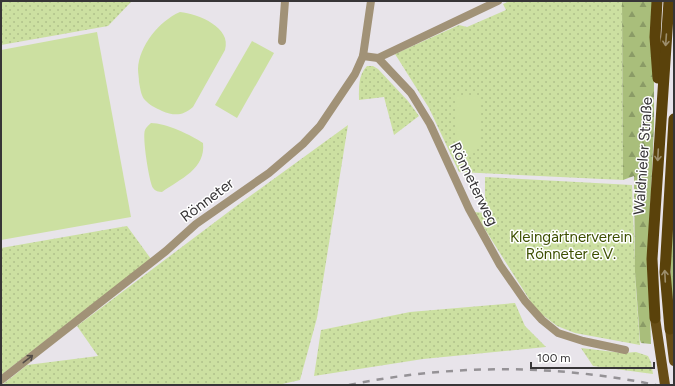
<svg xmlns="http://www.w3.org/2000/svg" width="675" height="386" font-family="Figtree,sans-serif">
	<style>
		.green { fill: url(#green-dots) }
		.forest { fill: url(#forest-firs) }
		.pitch { fill: #cce0a1 }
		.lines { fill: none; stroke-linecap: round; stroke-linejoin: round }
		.minor { stroke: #a19277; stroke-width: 8 }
		.primary { stroke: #674d16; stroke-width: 10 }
		.trunk { stroke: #5a420b; stroke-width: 11 }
		.rail { stroke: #959296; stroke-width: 2.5; stroke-dasharray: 7 7; stroke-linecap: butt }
		.oneway { stroke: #9c8e6d }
		.oneway2 { stroke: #524c47 }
		.labels { text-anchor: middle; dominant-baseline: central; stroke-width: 3; stroke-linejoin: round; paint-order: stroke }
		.street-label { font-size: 15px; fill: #373537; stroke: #fff }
		.park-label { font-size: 15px; fill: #3d4f00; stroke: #fff }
	</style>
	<defs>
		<pattern id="green-dots" width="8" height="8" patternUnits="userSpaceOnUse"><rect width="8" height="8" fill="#cce0a1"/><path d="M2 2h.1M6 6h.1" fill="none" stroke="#b0c18b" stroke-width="1.8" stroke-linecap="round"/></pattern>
		<pattern id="forest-firs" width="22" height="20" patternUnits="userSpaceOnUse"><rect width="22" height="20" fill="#a9be7b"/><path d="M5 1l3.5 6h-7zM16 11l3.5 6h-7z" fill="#8a9b66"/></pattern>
	</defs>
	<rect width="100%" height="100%" fill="#e8e4ea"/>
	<g class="green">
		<path d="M1 1H132L108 26 1 45Z"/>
		<path d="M510 1H622L623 180 459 172 429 108 395 54 459 25 467 27 506 10 503 4Z"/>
		<path d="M367 66H373L378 69 408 101 419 116 394 135 384 97 359 100C359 88 358 75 367 66Z"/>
		<path d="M348 125 317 318 300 380 278 385H2L27 365 98 356 77 326 231 210Z"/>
		<path d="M485 177 632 185 636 289 640 345 575 333 557 326 536 310 474 212 485 213Z"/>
		<path d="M127 226 151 259 1 375V248Z"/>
		<path d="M515 303 525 326 546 347 423 359 314 376 321 330 410 312Z"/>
		<path d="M581 348 623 353 636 352 648 356 651 362 653 374 593 366Z"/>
	</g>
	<g class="forest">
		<path d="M622 1H654V125L650 217 649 291 651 344 641 343 640 340 635 272 634 176 623 180Z"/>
		<path d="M674 175V326L671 288 670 218Z"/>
	</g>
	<g class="pitch">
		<path d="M180 12C198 14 232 27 225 50L193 107C183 116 174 116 162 111 156 108 149 105 144 99 141 95 140 87 139 82 139 78 138 73 138 69 139 46 159 21 180 12Z"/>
		<path d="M97 32 131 217 1 240V50Z"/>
		<path d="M252 41 274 53 237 118 215 105Z"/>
		<path d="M480 96 481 145 470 153 457 145 456 97Z"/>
		<path d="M151 123C166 123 191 135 203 143 206 169 180 179 162 192 159 192 155 191 153 188 149 182 142 136 145 130 146 127 149 125 151 123Z"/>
	</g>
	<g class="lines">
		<g class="minor">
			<path d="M282 41 285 1"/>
			<path d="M363 56 378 58 411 93 430 124 469 209 500 265 525 301 542 320 558 333 583 341 625 350"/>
			<path d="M378 58 498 1"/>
			<path d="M1 380 166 251 196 224 269 173 303 144 320 126 355 74 363 56 371 1"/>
		</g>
		<g class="primary">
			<path d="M655 318 665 385"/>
			<path d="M670 329 674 361"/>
		</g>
		<g class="trunk">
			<path d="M657 1 655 37 658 78"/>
			<path d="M655 318 652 259 654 227 669 1"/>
			<path d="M670 329 665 272 674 119"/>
		</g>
		<path class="rail" d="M349 385C451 364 554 364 656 385"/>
	</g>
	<defs><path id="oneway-shaft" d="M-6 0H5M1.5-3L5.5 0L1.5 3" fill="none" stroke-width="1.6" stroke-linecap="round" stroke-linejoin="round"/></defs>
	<g class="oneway">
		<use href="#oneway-shaft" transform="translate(666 40) rotate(94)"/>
		<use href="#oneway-shaft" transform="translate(658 155) rotate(93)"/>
		<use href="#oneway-shaft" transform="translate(665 276) rotate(-93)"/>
	</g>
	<use class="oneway2" href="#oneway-shaft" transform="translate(28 359) rotate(-38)"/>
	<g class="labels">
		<g class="street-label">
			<text transform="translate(643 156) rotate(-86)">Waldnieler Straße</text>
			<text transform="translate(474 184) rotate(64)">Rönneterweg</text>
			<text transform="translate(207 200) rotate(-37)">Rönneter</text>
		</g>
		<g class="park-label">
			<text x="571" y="237">Kleingärtnerverein<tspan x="571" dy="17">Rönneter e.V.</tspan></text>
		</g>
	</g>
	<rect width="675" height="386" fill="none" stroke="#373537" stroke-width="4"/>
	<path d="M531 362v6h123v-6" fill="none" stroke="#373537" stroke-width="2"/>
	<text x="537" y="362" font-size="12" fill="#373537" stroke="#ffffff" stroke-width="3" paint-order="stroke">100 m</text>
</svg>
